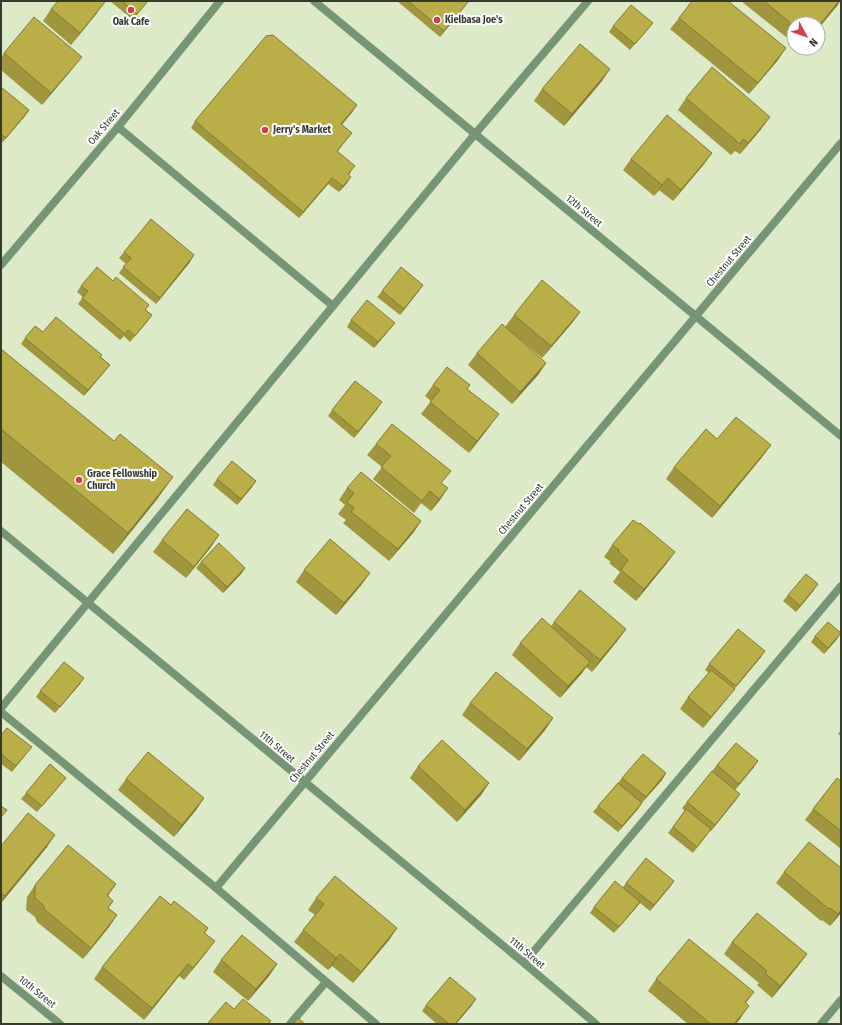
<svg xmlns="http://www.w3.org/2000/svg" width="842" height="1025" font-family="'Fira Sans Condensed',sans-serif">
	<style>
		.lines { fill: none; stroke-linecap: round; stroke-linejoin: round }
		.service { stroke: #769476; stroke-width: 8 }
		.minor { stroke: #769476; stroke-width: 8 }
		.tertiary { stroke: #769476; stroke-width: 8 }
		.wall { fill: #9f963e }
		.shaded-wall { fill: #827a32 }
		.building { fill: #b9ae48; stroke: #827a32 }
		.poi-dot { fill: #cf3f4c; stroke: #fff; stroke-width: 1.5 }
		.labels { text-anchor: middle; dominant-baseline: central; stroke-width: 4; stroke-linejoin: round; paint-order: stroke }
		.poi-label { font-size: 10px; font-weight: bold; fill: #363b2e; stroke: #fff; text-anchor: start }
		.street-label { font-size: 10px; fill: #363b2e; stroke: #fff }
	</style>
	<rect width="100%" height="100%" fill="#ddeac8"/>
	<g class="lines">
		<g class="service">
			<path d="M118 127 333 306"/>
			<path d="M1 708 475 134 588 1"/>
			<path d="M1 712 216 888 376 1024"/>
			<path d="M524 963 841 586"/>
			<path d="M290 1024 326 982"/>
		</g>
		<g class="minor">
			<path d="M314 1 841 436"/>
			<path d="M1 531 524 963 596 1024"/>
			<path d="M216 888 841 143"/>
			<path d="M1 976 60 1024"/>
			<path d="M821 1024 841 1000"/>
		</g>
		<path class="tertiary" d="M1 265 118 127 220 1"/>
	</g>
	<g class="wall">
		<path d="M110 1H148L133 20Z"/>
		<path d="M397 1H469L440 37Z"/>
		<path d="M741 1H840L837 6 818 24H794V38L791 41Z"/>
		<path d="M51 9 97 13 71 45 43 21Z"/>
		<path d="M679 18 778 60 749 94 670 29Z"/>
		<path d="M653 23 648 29 630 50 609 32 613 26Z"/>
		<path d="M4 53 73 68 42 105 1 70V58Z"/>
		<path d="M602 81 564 126 534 101 542 89Z"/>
		<path d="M1 87 29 110 25 116 1 144Z"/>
		<path d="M686 98 762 128 740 154 735 151 731 155 678 110Z"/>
		<path d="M353 111 342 125 347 139 338 151 351 172 349 175 347 183 339 192 328 184 299 218 191 128 195 121Z"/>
		<path d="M712 153 704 164 673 201 659 190 654 196 623 170 631 159Z"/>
		<path d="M124 252 190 262 156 304 119 273 126 264 119 258Z"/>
		<path d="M423 285 400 315 377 297 382 291Z"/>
		<path d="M81 286 146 310 152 315 130 342 124 336 120 340 78 304 83 297 77 292Z"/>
		<path d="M580 312 572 323 542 358 505 327 514 315Z"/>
		<path d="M351 320 395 323 374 348 347 327Z"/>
		<path d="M43 332 101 357 110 365 105 371 84 396 21 344 25 338Z"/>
		<path d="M1 349 158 498 113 554 1 462Z"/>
		<path d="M477 353 546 363 538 375 512 404 468 365Z"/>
		<path d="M433 385 467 389 490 426 469 453 421 414 431 401 425 396Z"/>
		<path d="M378 408 354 438 328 416 332 410Z"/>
		<path d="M717 439 771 445 762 457 712 518 666 479 674 467Z"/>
		<path d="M376 444 442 483 440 500 431 511 421 503 414 513 373 479 382 467 367 455Z"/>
		<path d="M217 479 252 487 237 505 213 485Z"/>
		<path d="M347 488 421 521 413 533 389 561 343 523 346 520 338 514 345 505 339 500Z"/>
		<path d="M162 540 211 547 186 578 153 552Z"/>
		<path d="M612 545 667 563 636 601 613 582 620 572 609 563 611 562 604 557Z"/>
		<path d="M201 562 245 568 241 574 223 593 196 568Z"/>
		<path d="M304 570 362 584 336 615 296 582Z"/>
		<path d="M814 590 796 612 783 601 788 595Z"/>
		<path d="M554 622 626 629 618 640 592 672 586 667 582 673 560 698 512 655 520 643 551 626Z"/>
		<path d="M815 636 837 639 824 654 811 642Z"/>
		<path d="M761 657 734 688 726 700 703 728 680 709 688 697 709 673 705 670 709 664Z"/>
		<path d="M80 684 55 713 36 697 40 691Z"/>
		<path d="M470 703 553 718 545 730 519 761 462 715Z"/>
		<path d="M841 730V736L838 734Z"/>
		<path d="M1 735 27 753 12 772 1 764Z"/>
		<path d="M717 765 754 767 735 790 712 771Z"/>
		<path d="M418 766 489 783 481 795 457 822 410 778Z"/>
		<path d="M666 773 662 780 642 803 638 809 618 832 593 812 598 806 618 783 622 778Z"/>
		<path d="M126 779 204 798 196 810 174 837 118 790Z"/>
		<path d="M841 781V849L805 820 813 809Z"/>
		<path d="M61 784 37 812 21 799 26 793Z"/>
		<path d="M740 794 711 831H710L693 853 668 833 685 811 682 808 687 802Z"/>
		<path d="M1 846 47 847 1 903Z"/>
		<path d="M784 872 841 913 830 926 822 920 821 921 776 883Z"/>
		<path d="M674 881 650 911 640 903 614 933 590 913 594 907 623 887 626 883Z"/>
		<path d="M116 884 108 896 113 901 108 908 117 915 109 927 83 959 37 922 35 917 26 910 27 897 35 885Z"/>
		<path d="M316 898 397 928 389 940 353 983 332 966 328 970 294 942 303 930 315 915 308 910Z"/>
		<path d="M171 905 208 928 205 933 206 953 184 980 179 976 144 1020 94 979 102 967Z"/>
		<path d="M732 942 807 954 798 966 772 998 757 985 759 983 724 954Z"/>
		<path d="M221 960 277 964 269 976 248 1001 213 972Z"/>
		<path d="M656 979 754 992 746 1003 741 1018 736 1024H688L648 991Z"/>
		<path d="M426 1005H472L456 1024H437L422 1011Z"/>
	</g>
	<g class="shaded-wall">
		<path d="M469 1 440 37 444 31Z"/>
		<path d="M839 1H840L837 6 818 29V27Z"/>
		<path d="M105 2 97 13 71 45 80 33Z"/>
		<path d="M786 48 778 60 749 94 758 83Z"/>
		<path d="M82 57 73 68 42 105 51 93Z"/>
		<path d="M610 69 602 81 564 126 572 114Z"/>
		<path d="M357 105 353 111 337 130 341 124Z"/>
		<path d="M29 110 25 116 1 144 6 138Z"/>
		<path d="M770 117 762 128 740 154 748 143Z"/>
		<path d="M712 153 704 164 673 201 681 190Z"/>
		<path d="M351 177 347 183 339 192 343 186Z"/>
		<path d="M332 178 328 184 299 218 303 212Z"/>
		<path d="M668 178 659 190 654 196 662 185Z"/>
		<path d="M194 255 190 262 156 304 160 298Z"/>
		<path d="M423 285 419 291 400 315 404 309Z"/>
		<path d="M580 312 572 323 542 358 551 346Z"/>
		<path d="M152 315 148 321 130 342 135 336Z"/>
		<path d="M395 323 390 329 374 348 378 342Z"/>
		<path d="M546 363 538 375 512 404 520 392Z"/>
		<path d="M110 365 105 371 84 396 88 390Z"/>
		<path d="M382 402 378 408 354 438 358 432Z"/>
		<path d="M499 414 490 426 469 453 477 441Z"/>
		<path d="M771 445 762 457 712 518 720 506Z"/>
		<path d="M173 477 158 498 113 554 128 533Z"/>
		<path d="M256 481 252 487 237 505 241 499Z"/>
		<path d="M448 488 440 500 431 511 439 499Z"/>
		<path d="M421 521 413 533 389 561 398 549Z"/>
		<path d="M219 535 211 547 186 578 194 567Z"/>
		<path d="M675 552 667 563 636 601 644 589Z"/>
		<path d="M245 568 241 574 223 593 227 587Z"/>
		<path d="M370 573 362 584 336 615 344 603Z"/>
		<path d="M818 584 814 590 796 612 800 606Z"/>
		<path d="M626 629 618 640 592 672 600 660Z"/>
		<path d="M841 633 837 639 824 654 828 648Z"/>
		<path d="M765 651 761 657 732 692 736 686Z"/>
		<path d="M590 662 582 673 560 698 568 686Z"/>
		<path d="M84 678 80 684 55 713 60 707Z"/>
		<path d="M735 689 726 700 703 728 711 717Z"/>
		<path d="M553 718 545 730 519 761 527 749Z"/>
		<path d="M758 761 754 767 735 790 739 784Z"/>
		<path d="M666 773 662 780 641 803Z"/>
		<path d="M489 783 481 795 457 822 465 810Z"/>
		<path d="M740 794 736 800 711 831 715 825Z"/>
		<path d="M204 798 196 810 174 837 182 825Z"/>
		<path d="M642 803 638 809 618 832 622 826Z"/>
		<path d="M55 835 47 847 1 903 5 896Z"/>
		<path d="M674 881 670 887 650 911 654 905Z"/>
		<path d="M640 902 636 908 614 933 619 927Z"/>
		<path d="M841 910V913L830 926 838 914Z"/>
		<path d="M117 915 109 927 83 959 91 948Z"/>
		<path d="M397 928 389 940 353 983 361 972Z"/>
		<path d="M215 941 206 953 184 980 193 968Z"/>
		<path d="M340 954 332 966 328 970 336 958Z"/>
		<path d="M807 954 798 966 772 998 780 986Z"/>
		<path d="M188 964 179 976 144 1020 152 1008Z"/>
		<path d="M277 964 269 976 248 1001 256 989Z"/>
		<path d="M476 999 472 1005 456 1024H455Z"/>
		<path d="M749 1006 736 1024H734Z"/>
	</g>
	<g class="building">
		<path d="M58 1H105V2L80 33 51 9Z"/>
		<path d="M122 1H148L137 14Z"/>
		<path d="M408 1H469L444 31Z"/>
		<path d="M692 1H728L786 48 758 83 679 18Z"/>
		<path d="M764 1H839L818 27V24H814L808 19 804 24H794V26Z"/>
		<path d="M631 5 653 23 635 44 613 26Z"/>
		<path d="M34 17 82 57 51 93 4 53Z"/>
		<path d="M273 35 357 105 341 124 352 133 337 151 355 166 348 174 351 177 343 186 332 178 303 212 195 121 266 36Z"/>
		<path d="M580 44 610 69 572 114 542 89Z"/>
		<path d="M712 67 770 117 748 143 743 139 740 144 686 98Z"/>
		<path d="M1 87 29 110 6 138 1 134Z"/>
		<path d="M667 115 712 153 681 190 668 178 662 185 631 159Z"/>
		<path d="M151 219 194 255 160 298 123 267 131 258 124 252Z"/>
		<path d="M97 267 113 281 116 277 149 305 145 310 152 315 135 336 128 330 125 334 82 298 88 291 81 286Z"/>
		<path d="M401 267 423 285 404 309 382 291Z"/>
		<path d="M542 280 580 312 551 346 514 315Z"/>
		<path d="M367 300 395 323 378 342 351 320Z"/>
		<path d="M56 317 102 355 100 357 110 365 88 390 25 338 35 326 43 332Z"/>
		<path d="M502 324 546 363 520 392 477 353Z"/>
		<path d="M1 349 114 441 120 434 173 477 128 533 1 429Z"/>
		<path d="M447 367 470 385 467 389 499 414 477 441 430 402 440 390 433 385Z"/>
		<path d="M355 381 382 402 358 432 332 410Z"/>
		<path d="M736 417 771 445 720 506 674 467 706 429 717 439Z"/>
		<path d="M392 424 451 471 441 483 448 488 439 499 430 491 422 501 381 467 391 456 376 444Z"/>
		<path d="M232 461 256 481 241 499 217 479Z"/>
		<path d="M361 472 421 521 398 549 351 512 354 508 347 502 354 493 347 488Z"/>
		<path d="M187 509 219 535 194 567 162 540Z"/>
		<path d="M633 520 639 524 640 523 675 552 644 589 621 570 628 560 618 551 619 550 612 545Z"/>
		<path d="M330 539 370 573 344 603 304 570Z"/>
		<path d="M219 543 245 568 227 587 201 562Z"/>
		<path d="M806 574 818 584 800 606 788 595Z"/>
		<path d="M580 590 626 629 600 660 554 622Z"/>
		<path d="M542 618 590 662 568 686 520 643Z"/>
		<path d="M828 622 841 633 828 648 815 636Z"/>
		<path d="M738 629 765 651 736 686 709 664Z"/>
		<path d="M64 662 84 678 60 707 40 691Z"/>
		<path d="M711 670 735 689 711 717 688 697Z"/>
		<path d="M496 672 553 718 527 749 470 703Z"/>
		<path d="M7 728 32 747 16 766 1 754V735Z"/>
		<path d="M442 740 489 783 465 810 418 766Z"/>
		<path d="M736 743 758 761 739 784 717 765Z"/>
		<path d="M148 752 204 798 182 825 126 779Z"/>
		<path d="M643 754 666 773 646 797 622 778Z"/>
		<path d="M50 764 66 778 42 806 26 793Z"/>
		<path d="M712 771 740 794 715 825 687 802Z"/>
		<path d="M837 778 841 781V831L813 809Z"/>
		<path d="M618 783 642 803 622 826 598 806Z"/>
		<path d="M1 806 7 810 1 817Z"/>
		<path d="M686 809 711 829 697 847 673 827Z"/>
		<path d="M28 813 55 835 5 896 1 893V846Z"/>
		<path d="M809 842 841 868V910L838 914 830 908 829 909 784 872Z"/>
		<path d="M68 845 116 884 107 895 113 901 108 908 117 915 91 948 45 910 43 905 35 898V885Z"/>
		<path d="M646 858 674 881 654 905 626 883Z"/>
		<path d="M335 876 397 928 361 972 340 954 336 958 303 930 324 904 316 898Z"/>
		<path d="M615 881 640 902 619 927 594 907Z"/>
		<path d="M160 896 171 905 174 901 208 928 204 933 215 941 193 968 188 964 152 1008 102 967Z"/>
		<path d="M757 913 807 954 780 986 765 973 767 971 732 942Z"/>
		<path d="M242 935 277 964 256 989 221 960Z"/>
		<path d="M689 939 754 992 745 1002 749 1006 734 1024H711L656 979Z"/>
		<path d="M450 977 476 999 455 1024H449L426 1005Z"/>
		<path d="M243 999 271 1021 268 1024H207L226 1002 234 1009Z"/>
		<path d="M298 1018 305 1024H293Z"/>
	</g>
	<g class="poi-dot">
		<circle cx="131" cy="10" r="4"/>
		<circle cx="437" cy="20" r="4"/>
		<circle cx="265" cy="130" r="4"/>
		<circle cx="79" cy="480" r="4"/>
	</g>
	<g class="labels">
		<g class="poi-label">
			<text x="445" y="20">Kielbasa Joe's</text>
			<text x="131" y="22" text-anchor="middle">Oak Cafe</text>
			<text x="273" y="130">Jerry's Market</text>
			<text x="87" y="474">Grace Fellowship<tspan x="87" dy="12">Church</tspan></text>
		</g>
		<g class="street-label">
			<text transform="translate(104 127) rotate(-50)">Oak Street</text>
			<text transform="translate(584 211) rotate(40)">12th Street</text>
			<text transform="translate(729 261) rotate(-50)">Chestnut Street</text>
			<text transform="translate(521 509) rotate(-50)">Chestnut Street</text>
			<text transform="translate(277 747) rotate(40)">11th Street</text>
			<text transform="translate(312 757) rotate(-50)">Chestnut Street</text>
			<text transform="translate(527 953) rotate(40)">11th Street</text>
			<text transform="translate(37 992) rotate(39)">10th Street</text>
		</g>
	</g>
	<rect width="842" height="1025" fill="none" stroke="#363b2e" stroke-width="4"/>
	<g transform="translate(806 36) rotate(131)"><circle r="19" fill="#ffffff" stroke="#afb1ab"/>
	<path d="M0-3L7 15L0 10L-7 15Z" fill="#cf3f4c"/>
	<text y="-6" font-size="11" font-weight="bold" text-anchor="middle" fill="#363b2e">N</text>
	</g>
</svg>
